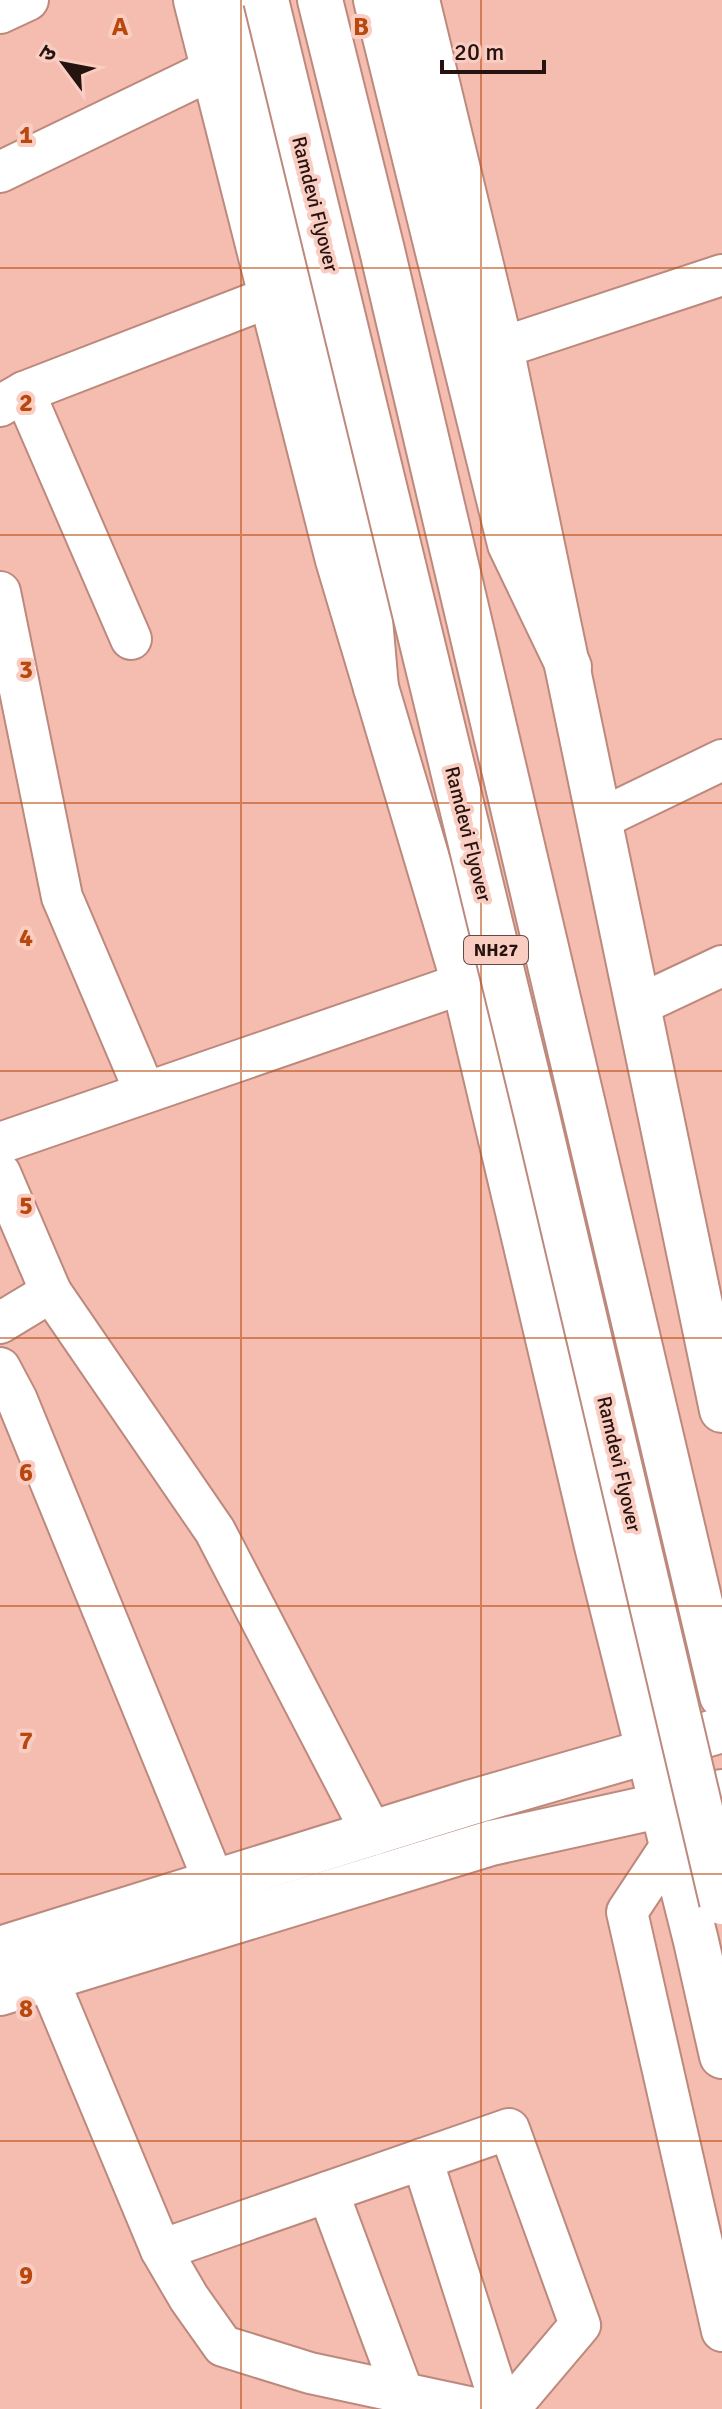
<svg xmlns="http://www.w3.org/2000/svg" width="722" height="2409" font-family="Signika,'Noto Sans Devanagari',sans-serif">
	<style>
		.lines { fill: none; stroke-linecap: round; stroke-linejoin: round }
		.minor-casing { stroke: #bd897d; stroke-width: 44 }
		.major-casing { stroke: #bd897d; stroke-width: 48 }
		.highway-casing { stroke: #bd897d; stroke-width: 48 }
		.minor { stroke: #fff; stroke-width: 40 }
		.major { stroke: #fff; stroke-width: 44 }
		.highway { stroke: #fff; stroke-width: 44 }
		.highway-bridge-casing { stroke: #bd897d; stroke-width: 48; stroke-linecap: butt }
		.highway-bridge { stroke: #fff; stroke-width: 44 }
		.grid { fill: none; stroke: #b8480d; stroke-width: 2; stroke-opacity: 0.55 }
		.labels { text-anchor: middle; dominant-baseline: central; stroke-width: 8; stroke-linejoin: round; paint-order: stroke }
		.shield { fill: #facdc2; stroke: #664b45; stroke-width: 2 }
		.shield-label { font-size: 18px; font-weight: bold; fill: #26130f }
		.street-label { font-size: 20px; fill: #26130f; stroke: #facdc2 }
		.grid-label { font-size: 26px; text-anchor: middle; font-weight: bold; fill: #b8480d; stroke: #facdc2; stroke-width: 8; stroke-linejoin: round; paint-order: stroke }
	</style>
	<rect width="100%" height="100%" fill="#f4bdb0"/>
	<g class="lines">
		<defs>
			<g id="minor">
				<path d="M0 13 28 0"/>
				<path d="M0 172 213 69"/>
				<path d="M501 348 722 275"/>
				<path d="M24 392 131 639"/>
				<path d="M0 406 24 392 270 297"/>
				<path d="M0 592 62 897 145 1092"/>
				<path d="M600 819 722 760"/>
				<path d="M639 1005 722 966"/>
				<path d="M0 1143 464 983"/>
				<path d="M0 1173 51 1292 215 1531 373 1835"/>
				<path d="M0 1323 51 1292"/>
				<path d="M0 1368 17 1400 215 1884"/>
				<path d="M672 1844 627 1912 722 2331"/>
				<path d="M48 1979 161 2250 189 2298 223 2346 310 2373 478 2409"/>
				<path d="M422 2159 502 2409"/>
				<path d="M328 2192 403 2393"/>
				<path d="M161 2250 509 2129 580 2325 509 2409"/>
			</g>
			<g id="major">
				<path d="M196 0 338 560 464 983 598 1550 696 1941 722 2056"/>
				<path d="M417 0 501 348 722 1410"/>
				<path d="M0 1949 469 1803 722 1730"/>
				<path d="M0 1993 491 1843 722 1792"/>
			</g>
			<g id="highway">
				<path d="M233 0 364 551 376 688"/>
				<path d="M320 0 382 250 722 1696"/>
				<path d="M376 0 510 544 569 667"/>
			</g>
		</defs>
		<use href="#minor" class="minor-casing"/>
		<use href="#major" class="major-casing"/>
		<use href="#highway" class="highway-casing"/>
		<use href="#minor" class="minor"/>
		<use href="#major" class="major"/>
		<use href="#highway" class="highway"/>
		<defs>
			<path id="highway-bridge" d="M266 0 536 1112 722 1902"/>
		</defs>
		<use href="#highway-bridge" class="highway-bridge-casing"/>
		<use href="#highway-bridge" class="highway-bridge"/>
	</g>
	<path class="grid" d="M241 0V2409M481 0V2409M0 268H722M0 535H722M0 803H722M0 1071H722M0 1338H722M0 1606H722M0 1874H722M0 2141H722"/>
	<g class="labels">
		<rect class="shield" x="464" y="936" width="64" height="28" rx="6"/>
		<g class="shield-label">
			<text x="496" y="950">NH27</text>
		</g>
		<g class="street-label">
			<text transform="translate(315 204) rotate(76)">Ramdevi Flyover</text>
			<text transform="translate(468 834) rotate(76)">Ramdevi Flyover</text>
			<text transform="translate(619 1464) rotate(77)">Ramdevi Flyover</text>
		</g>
	</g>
	<g class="grid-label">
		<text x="120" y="35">A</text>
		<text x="361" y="35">B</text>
		<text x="26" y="143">1</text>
		<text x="26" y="411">2</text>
		<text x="26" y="678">3</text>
		<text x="26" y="946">4</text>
		<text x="26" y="1214">5</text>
		<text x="26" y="1481">6</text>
		<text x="26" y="1749">7</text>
		<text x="26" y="2017">8</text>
		<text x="26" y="2284">9</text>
	</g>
	<g transform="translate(64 64) rotate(302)" stroke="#facdc2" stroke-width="6" paint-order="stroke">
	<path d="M0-6L14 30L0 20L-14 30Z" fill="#26130f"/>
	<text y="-12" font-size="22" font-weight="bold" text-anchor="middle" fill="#26130f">उ</text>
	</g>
	<path d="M442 60v12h102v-12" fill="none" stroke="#26130f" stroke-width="4"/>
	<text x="454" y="60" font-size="24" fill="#26130f" stroke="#facdc2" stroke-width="6" paint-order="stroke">20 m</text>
</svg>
